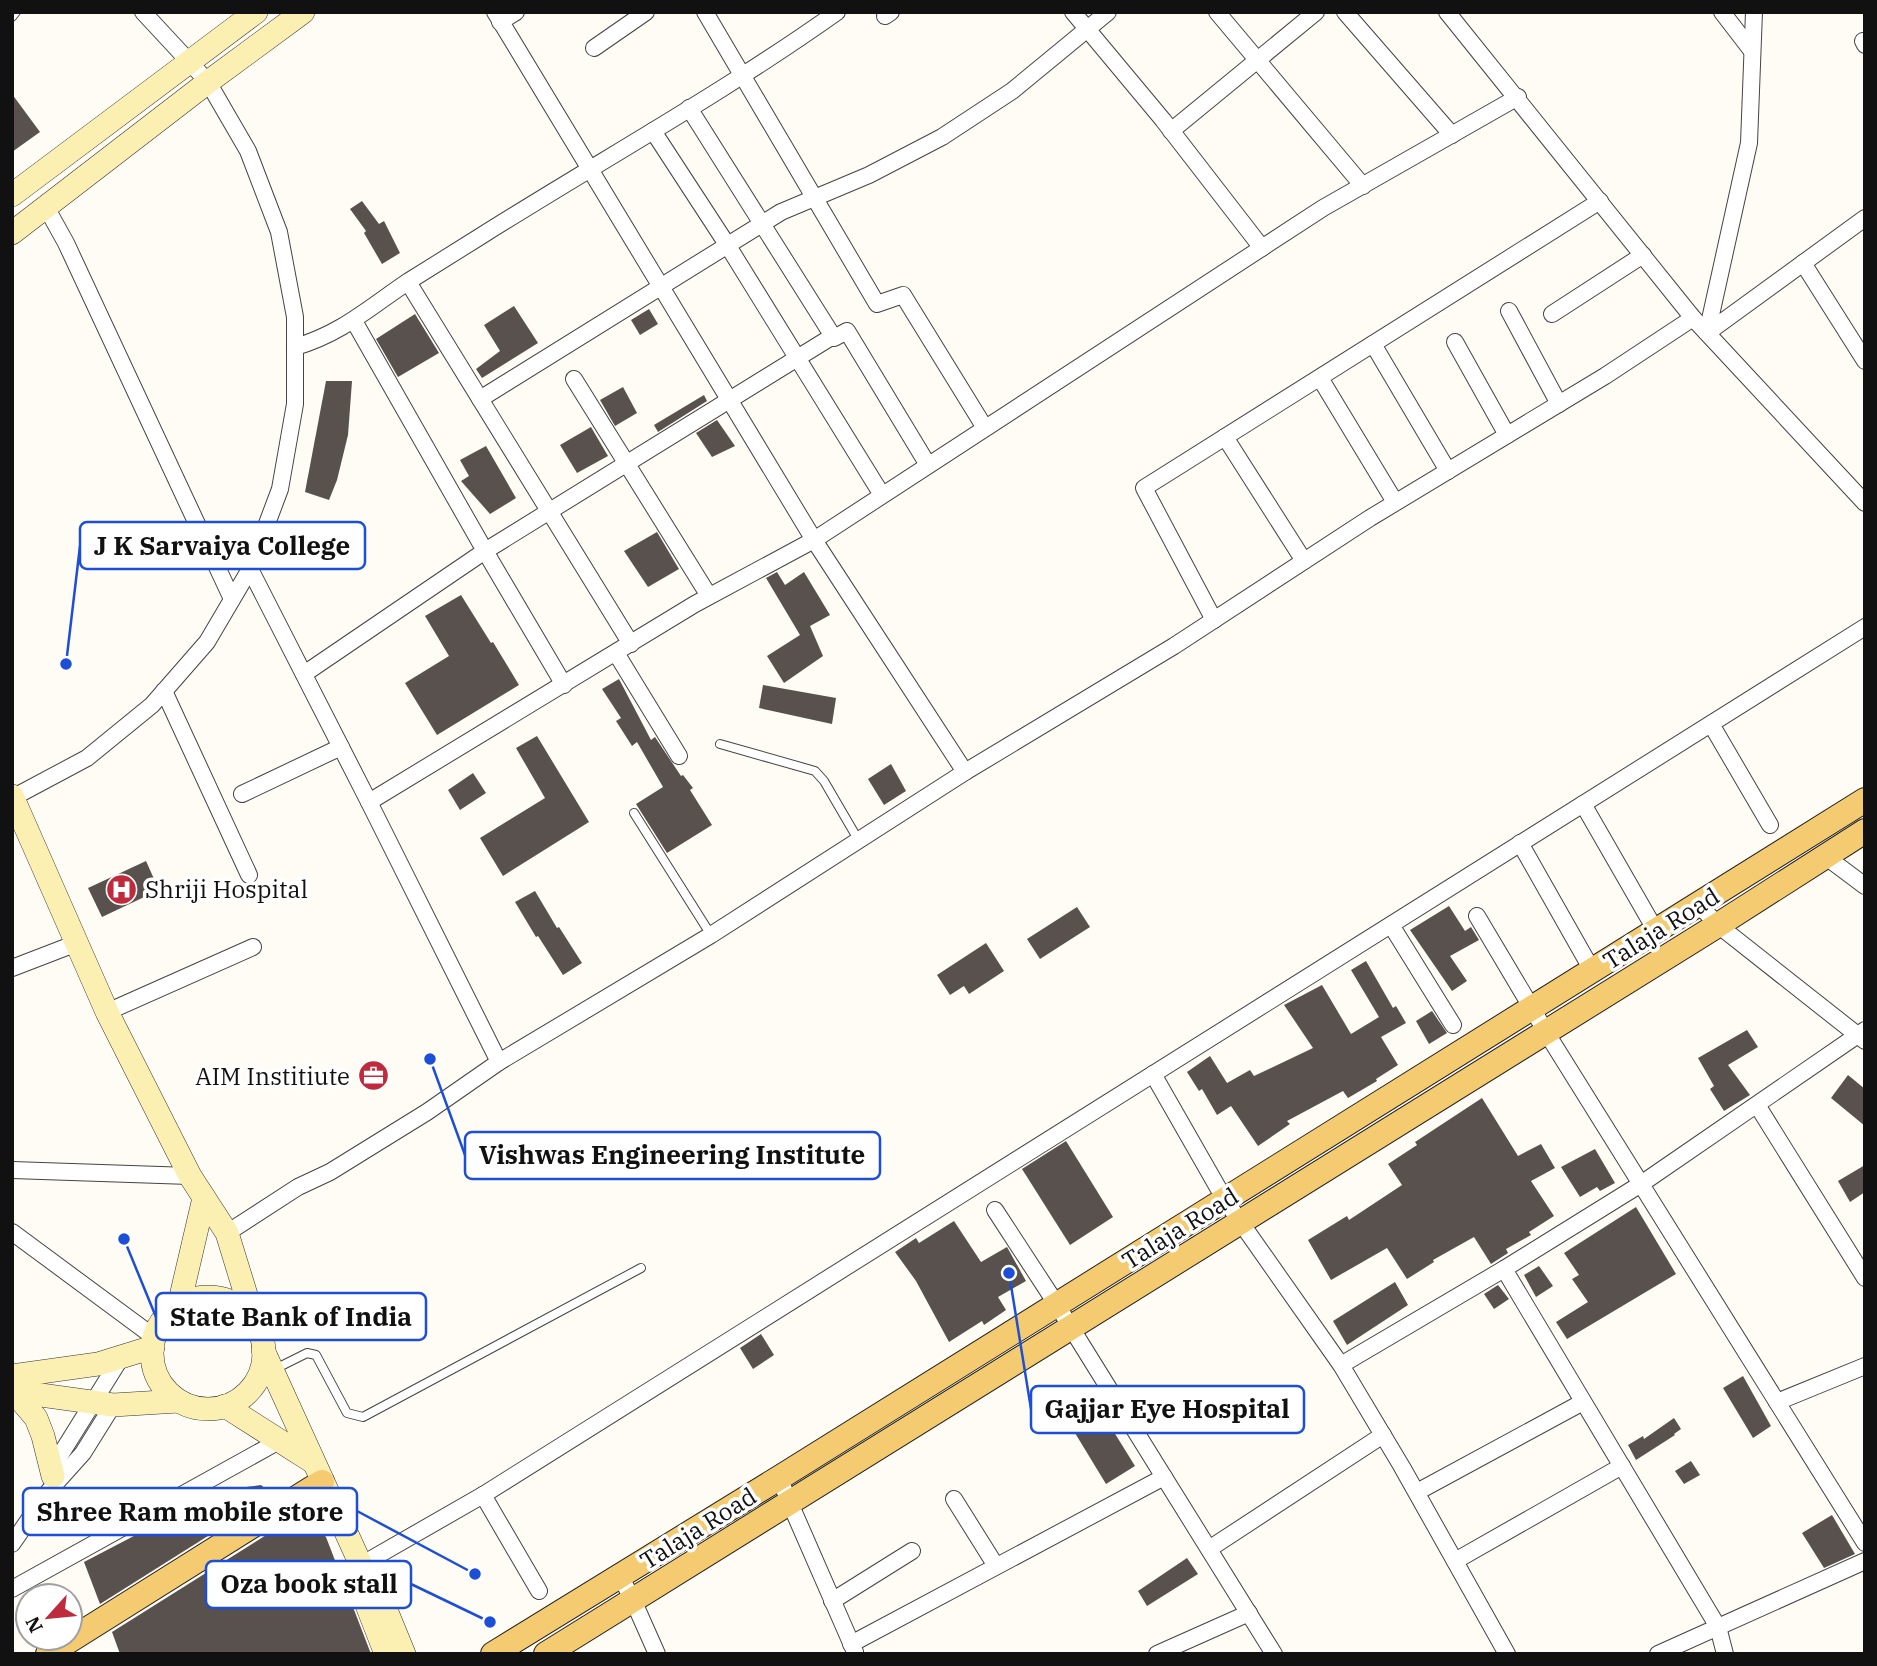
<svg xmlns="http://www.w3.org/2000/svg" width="1877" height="1666" font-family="'IBM Plex Serif',serif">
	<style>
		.building { fill: #59514d }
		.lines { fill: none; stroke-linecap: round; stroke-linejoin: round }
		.lane-casing { stroke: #444; stroke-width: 10 }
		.street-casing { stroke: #444; stroke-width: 18 }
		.secondary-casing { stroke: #333; stroke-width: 24 }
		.primary-casing { stroke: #222; stroke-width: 26 }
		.lane { stroke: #fff; stroke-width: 8 }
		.street { stroke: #fff; stroke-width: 16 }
		.secondary { stroke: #fcefb2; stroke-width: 23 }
		.primary { stroke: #f4cb70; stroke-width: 24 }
		.labels { text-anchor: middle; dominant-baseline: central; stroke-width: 7; stroke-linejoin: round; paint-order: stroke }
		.poi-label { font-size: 24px; fill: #111; stroke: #fff; text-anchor: start }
		.street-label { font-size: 24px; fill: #111; stroke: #fff }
		.leader { fill: none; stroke: #1d4ed8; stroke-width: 2.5 }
		.callout-dot { fill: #1d4ed8; stroke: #fff; stroke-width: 2.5 }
		.callout { fill: #fff; stroke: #1d4ed8; stroke-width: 2.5 }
		.callout-label { font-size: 26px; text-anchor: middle; font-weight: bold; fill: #111 }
	</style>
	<rect width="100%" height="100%" fill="#fffcf5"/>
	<g class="building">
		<path d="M12 94 40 132 12 152Z"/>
		<path d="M362 201 379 224 384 221 400 253 382 264 364 233 366 231 350 209Z"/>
		<path d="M514 306 538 343 482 378 476 369 500 351 484 325Z"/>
		<path d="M649 309 658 324 640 335 631 320Z"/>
		<path d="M415 314 439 353 398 377 376 339Z"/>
		<path d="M326 381H352L348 435 337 480 329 500 305 492Z"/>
		<path d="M623 387 637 413 615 426 600 400Z"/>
		<path d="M704 395 707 401 658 432 654 425Z"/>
		<path d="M717 420 735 446 712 457 696 433Z"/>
		<path d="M591 427 608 456 577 473 560 445Z"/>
		<path d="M486 446 516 498 490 514 461 481 469 476 460 460Z"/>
		<path d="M657 532 679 569 648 587 624 551Z"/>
		<path d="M777 572 785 585 804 572 830 615 810 626 823 656 784 683 767 656 800 635 766 578Z"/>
		<path d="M461 595 491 643 493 642 519 685 437 735 405 683 449 656 425 616Z"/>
		<path d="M619 679 651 740 655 737 681 776 683 775 693 788 690 790 712 825 667 853 636 804 663 787 637 742 632 746 616 721 621 718 602 689Z"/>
		<path d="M763 685 836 698 832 724 759 708Z"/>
		<path d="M537 736 589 822 503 876 480 838 545 798 516 748Z"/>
		<path d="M891 764 906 791 884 805 868 779Z"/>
		<path d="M473 773 486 793 460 810 448 790Z"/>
		<path d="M146 861 159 890 102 917 88 888Z"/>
		<path d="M535 891 557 928 559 927 582 963 563 975 538 936 536 937 515 902Z"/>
		<path d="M1449 906 1465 931 1471 927 1479 940 1450 956 1467 981 1452 991 1410 930Z"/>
		<path d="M1077 907 1090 927 1040 959 1027 939Z"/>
		<path d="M986 943 1004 971 969 994 964 986 950 995 937 975Z"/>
		<path d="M1366 961 1393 1008 1396 1006 1406 1023 1381 1037 1398 1065 1376 1079 1377 1081 1348 1098 1343 1091 1287 1121 1290 1124 1258 1146 1231 1106 1217 1115 1202 1089 1199 1091 1187 1072 1210 1056 1227 1083 1250 1070 1254 1076 1313 1048 1284 1005 1322 985 1351 1034 1379 1017 1351 970Z"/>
		<path d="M1432 1011 1447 1033 1429 1044 1416 1021Z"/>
		<path d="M1747 1030 1758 1047 1728 1065 1750 1095 1724 1111 1710 1089 1714 1086 1698 1058Z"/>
		<path d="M1848 1075 1865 1089V1126L1831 1098Z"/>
		<path d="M1482 1098 1518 1156 1541 1144 1555 1168 1531 1181 1554 1216 1529 1232 1531 1235 1506 1249 1508 1253 1491 1264 1474 1237 1433 1260 1434 1262 1407 1279 1387 1248 1331 1280 1308 1240 1347 1216 1349 1220 1402 1185 1388 1164 1417 1145 1415 1142Z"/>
		<path d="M1066 1141 1113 1217 1070 1245 1022 1169Z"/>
		<path d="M1595 1149 1615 1183 1600 1191 1597 1187 1580 1197 1561 1167Z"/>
		<path d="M1865 1165V1192L1850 1202 1838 1181Z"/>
		<path d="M1636 1207 1676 1274 1567 1339 1556 1322 1588 1302 1572 1279 1579 1275 1564 1253Z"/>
		<path d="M954 1221 981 1262 1007 1247 1026 1281 998 1297 1006 1310 984 1325 982 1321 949 1342 916 1281 895 1252 916 1238 919 1243Z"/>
		<path d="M1539 1266 1553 1286 1536 1297 1524 1275Z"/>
		<path d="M1395 1282 1408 1305 1347 1345 1333 1321Z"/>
		<path d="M1498 1285 1509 1299 1494 1309 1484 1294Z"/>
		<path d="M761 1334 774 1355 753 1369 740 1348Z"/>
		<path d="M1743 1376 1771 1426 1753 1438 1723 1388Z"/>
		<path d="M1104 1416 1135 1466 1106 1484 1075 1433Z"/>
		<path d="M1674 1418 1681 1429 1674 1434 1675 1435 1636 1460 1628 1445 1643 1436 1644 1439Z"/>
		<path d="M1691 1461 1700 1475 1684 1484 1675 1471Z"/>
		<path d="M261 1485 273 1495 100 1604 84 1562 222 1490Z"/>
		<path d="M298 1515 326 1537 371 1654H120L112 1632Z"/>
		<path d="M1832 1515 1855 1554 1824 1568 1802 1533Z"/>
		<path d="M1187 1558 1198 1574 1147 1606 1138 1591Z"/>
	</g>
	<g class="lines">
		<defs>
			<g id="lane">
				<path d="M12 17 16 12"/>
				<path d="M720 744 815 771 824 781 859 841"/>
				<path d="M634 813 711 935"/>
				<path d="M275 1369 307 1353 316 1355 347 1413 363 1417 641 1268"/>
			</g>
			<g id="street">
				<path d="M495 12 814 540 965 772"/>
				<path d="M705 12 877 304 903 295 985 428"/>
				<path d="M1073 12 1163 120 1262 248"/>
				<path d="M1217 12 1363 186"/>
				<path d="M1345 12 1452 135"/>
				<path d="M1447 12 1693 318 1865 503"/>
				<path d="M1722 12 1752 51"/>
				<path d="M1754 12 1749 143 1707 333 1865 218"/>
				<path d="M885 16 891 12"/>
				<path d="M500 22 516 12"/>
				<path d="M1863 41 1865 45"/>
				<path d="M594 48 646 12"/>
				<path d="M689 108 834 338 847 331 928 465"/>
				<path d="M653 131 728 246 882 495"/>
				<path d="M1171 131 1316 12"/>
				<path d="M46 207 66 243 232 599"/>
				<path d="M1803 263 1865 361"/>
				<path d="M408 282 631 644"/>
				<path d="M1509 311 1559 404"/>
				<path d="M1552 314 1643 255"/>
				<path d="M354 321 485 551 564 685"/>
				<path d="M1455 342 1507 435"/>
				<path d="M1373 344 1448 471"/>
				<path d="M295 347C341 334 370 307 409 281 433 266 457 251 481 236 600 161 723 93 837 12"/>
				<path d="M1320 378 1395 502"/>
				<path d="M574 379 709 596"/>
				<path d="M480 399 781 212 869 175 942 137 1012 91 1108 12"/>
				<path d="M1225 437 1304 561"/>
				<path d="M250 569 369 802 499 1062"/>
				<path d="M1214 620 1144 488 1600 201"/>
				<path d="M616 653 679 756"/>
				<path d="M304 674 485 551 833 336"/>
				<path d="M164 691 249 875"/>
				<path d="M1711 724 1770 825"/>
				<path d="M242 794 341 747"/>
				<path d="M12 798 87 758 152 705 207 642 250 569 280 489 295 404V317L279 232 248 151 208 82 143 12"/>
				<path d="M369 802 695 604 814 540 1323 208 1518 97"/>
				<path d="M1583 804 1656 931"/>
				<path d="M1520 843 1592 970"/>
				<path d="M1825 856 1865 886"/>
				<path d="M1698 904 1718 925 1865 1041"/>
				<path d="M1477 916 1546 1032 1865 1543"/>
				<path d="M1391 925 1453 1025"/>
				<path d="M12 968 77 943"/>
				<path d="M107 1012 253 947"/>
				<path d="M1153 1074 1225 1200 1341 1365 1402 1467 1507 1654"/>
				<path d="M1757 1105 1865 1278"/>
				<path d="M12 1170 190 1176"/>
				<path d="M995 1210 1057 1305 1274 1654"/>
				<path d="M12 1232 154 1337"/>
				<path d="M227 1233 298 1187 330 1172 427 1112 499 1062 711 935 965 772 1174 646 1370 518 1605 376 1693 318"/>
				<path d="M1341 1365 1504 1269"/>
				<path d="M1777 1402 1865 1366"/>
				<path d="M54 1473 59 1457 122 1356"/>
				<path d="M779 1478 855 1652"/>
				<path d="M1417 1492 1583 1402"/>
				<path d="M483 1495 539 1591"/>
				<path d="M954 1499 996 1566"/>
				<path d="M12 1544 48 1492 83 1453 113 1405"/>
				<path d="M1209 1549 1383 1435"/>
				<path d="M1455 1561 1622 1466"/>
				<path d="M361 1565 483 1495 1865 627"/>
				<path d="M620 1576 633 1600 657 1654"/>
				<path d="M12 1589 279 1441"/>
				<path d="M832 1601 912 1551"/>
				<path d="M851 1644 1164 1477"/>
				<path d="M1157 1654 1249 1613"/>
				<path d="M1658 1654 1865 1561"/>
				<path d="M1725 1654 1718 1627 1504 1269 1641 1184 1865 1030"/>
			</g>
			<g id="secondary">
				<path d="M12 195 256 12"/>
				<path d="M12 233 208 82 303 12"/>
				<path d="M12 796 107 1012 190 1176 227 1233 254 1321"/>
				<circle cx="208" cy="1353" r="56"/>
				<path d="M179 1305 204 1198"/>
				<path d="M263 1350 361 1565 363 1595 386 1654"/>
				<path d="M12 1376 98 1364 153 1347"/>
				<path d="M12 1391 113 1405 179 1401"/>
				<path d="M13 1391 36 1418 43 1436 53 1476"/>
				<path d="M225 1406 313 1462"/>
				<path d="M363 1574 377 1588 404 1654"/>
			</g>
			<g id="primary">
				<path d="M48 1654 322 1482"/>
				<path d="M493 1654 779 1478 1865 800"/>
				<path d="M546 1654 1718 925 1865 831"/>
			</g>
		</defs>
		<use href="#lane" class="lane-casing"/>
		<use href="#street" class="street-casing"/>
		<use href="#secondary" class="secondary-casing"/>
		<use href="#primary" class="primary-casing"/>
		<use href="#lane" class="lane"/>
		<use href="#street" class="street"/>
		<use href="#secondary" class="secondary"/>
		<use href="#primary" class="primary"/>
	</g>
	<defs>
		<symbol id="hospital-disc" viewBox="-11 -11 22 22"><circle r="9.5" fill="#bf2b3c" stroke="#fff"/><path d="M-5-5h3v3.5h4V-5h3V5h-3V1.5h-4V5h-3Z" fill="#fff"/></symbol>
		<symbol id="office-disc" viewBox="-11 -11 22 22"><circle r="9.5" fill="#bf2b3c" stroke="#fff"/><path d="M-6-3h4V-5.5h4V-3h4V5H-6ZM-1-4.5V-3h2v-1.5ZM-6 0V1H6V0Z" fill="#fff"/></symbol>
	</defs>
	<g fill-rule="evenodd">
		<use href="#hospital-disc" x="104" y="872" width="35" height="35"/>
		<use href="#office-disc" x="356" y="1058" width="35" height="35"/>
	</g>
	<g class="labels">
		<g class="poi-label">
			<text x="145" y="889">Shriji Hospital</text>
			<text x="350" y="1076" text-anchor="end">AIM Institiute</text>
		</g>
		<g class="street-label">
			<text transform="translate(1661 928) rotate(-32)">Talaja Road</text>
			<text transform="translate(1180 1228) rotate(-32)">Talaja Road</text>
			<text transform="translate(698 1528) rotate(-32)">Talaja Road</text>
		</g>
	</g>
	<path class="leader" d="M66 664L80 546M430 1059L465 1155M124 1239L156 1317M1009 1273L1031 1409M475 1574L357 1511M490 1622L411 1584"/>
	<g class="callout-dot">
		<circle cx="66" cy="664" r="7"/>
		<circle cx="430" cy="1059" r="7"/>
		<circle cx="124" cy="1239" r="7"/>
		<circle cx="1009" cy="1273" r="7"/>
		<circle cx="475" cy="1574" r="7"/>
		<circle cx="490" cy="1622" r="7"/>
	</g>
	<g class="callout">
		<rect x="80" y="522" width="285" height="47" rx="7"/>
		<rect x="465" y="1132" width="415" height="47" rx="7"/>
		<rect x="156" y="1293" width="270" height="47" rx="7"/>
		<rect x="1031" y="1386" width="273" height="47" rx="7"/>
		<rect x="23" y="1488" width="334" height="47" rx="7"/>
		<rect x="206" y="1561" width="205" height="47" rx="7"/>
	</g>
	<g class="callout-label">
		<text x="222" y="555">J K Sarvaiya College</text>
		<text x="672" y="1164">Vishwas Engineering Institute</text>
		<text x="291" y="1326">State Bank of India</text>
		<text x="1167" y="1418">Gajjar Eye Hospital</text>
		<text x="190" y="1521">Shree Ram mobile store</text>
		<text x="309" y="1593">Oza book stall</text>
	</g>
	<rect width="1877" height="1666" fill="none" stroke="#111111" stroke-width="28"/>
	<g transform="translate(49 1617) rotate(243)"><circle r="33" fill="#ffffff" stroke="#a0a0a0" stroke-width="2"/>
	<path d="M0-5L12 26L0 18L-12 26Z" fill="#bf2b3c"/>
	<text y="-10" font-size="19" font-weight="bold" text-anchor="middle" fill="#111111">N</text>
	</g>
</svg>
